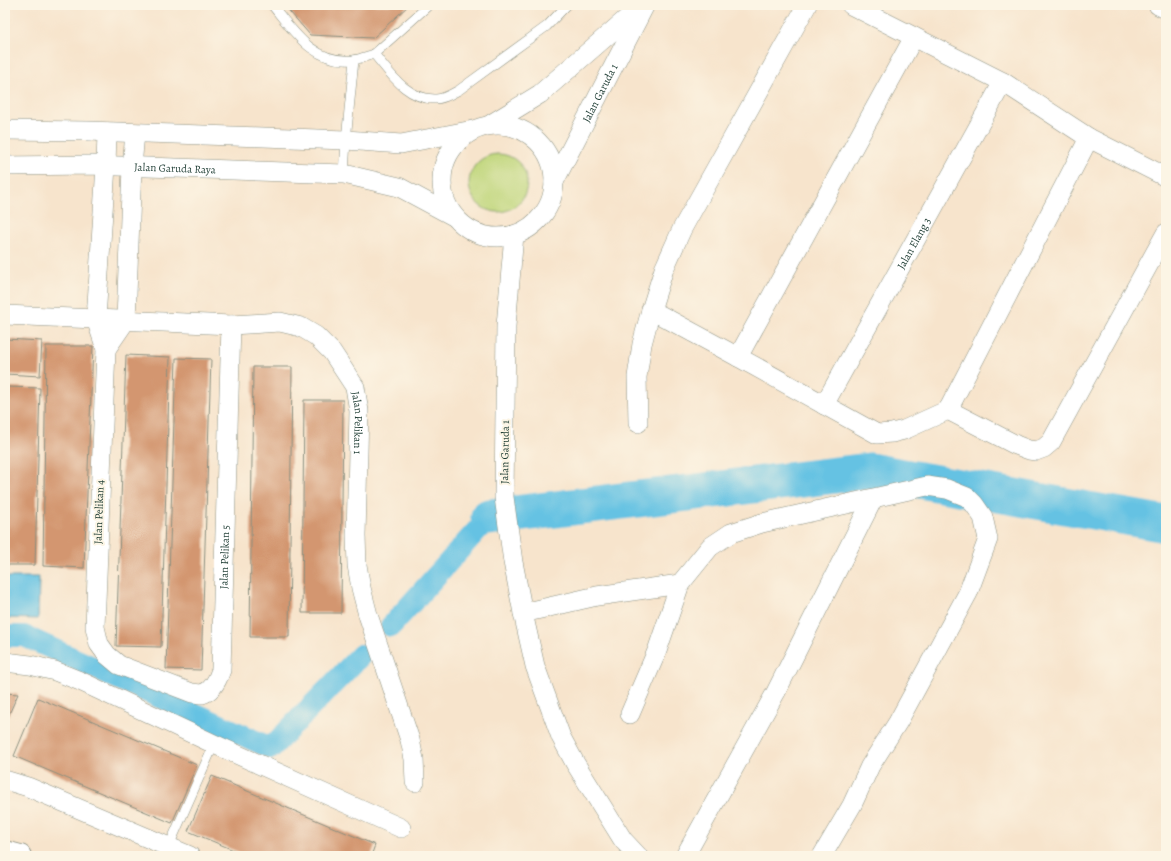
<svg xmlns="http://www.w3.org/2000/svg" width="1171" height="861" font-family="Alegreya,serif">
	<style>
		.green { fill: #bfd67a; stroke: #6f8a57 }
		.water { fill: #65c2e3; stroke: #42808c }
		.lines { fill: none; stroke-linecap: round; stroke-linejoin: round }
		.canal { stroke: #65c2e3; stroke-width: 22 }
		.river { stroke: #65c2e3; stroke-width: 37 }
		.building { fill: #d39670 }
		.service-casing { stroke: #8b9080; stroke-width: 10 }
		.minor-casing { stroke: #8b9080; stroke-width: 20 }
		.secondary-casing { stroke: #8b9080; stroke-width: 24 }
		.service { stroke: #fff; stroke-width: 9 }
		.minor { stroke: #fff; stroke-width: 19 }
		.secondary { stroke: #fff; stroke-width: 22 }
		.labels { text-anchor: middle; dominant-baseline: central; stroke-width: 4; stroke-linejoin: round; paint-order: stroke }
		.street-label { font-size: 11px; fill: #1f3d34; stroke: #fcf5e5 }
	</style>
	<rect width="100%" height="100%" fill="#fcf5e5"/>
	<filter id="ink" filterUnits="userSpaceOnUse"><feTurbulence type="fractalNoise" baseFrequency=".025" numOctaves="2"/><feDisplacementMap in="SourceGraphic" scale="8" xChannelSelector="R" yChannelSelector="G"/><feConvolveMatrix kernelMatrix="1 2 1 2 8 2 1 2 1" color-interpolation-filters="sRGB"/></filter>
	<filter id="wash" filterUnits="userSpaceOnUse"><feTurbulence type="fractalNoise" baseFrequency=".012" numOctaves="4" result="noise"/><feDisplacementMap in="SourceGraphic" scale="16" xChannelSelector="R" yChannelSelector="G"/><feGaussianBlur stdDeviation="0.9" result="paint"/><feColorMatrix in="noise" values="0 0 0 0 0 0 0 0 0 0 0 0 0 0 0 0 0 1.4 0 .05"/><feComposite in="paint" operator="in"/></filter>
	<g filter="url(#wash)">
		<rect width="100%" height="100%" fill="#f7e4cc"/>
		<circle class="green" cx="498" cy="183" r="29"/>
		<path class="water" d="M5 577H39L38 619 5 618Z"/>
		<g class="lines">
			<g class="canal">
				<path d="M391 626 489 517"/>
				<path d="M5 636H24L271 748 361 655"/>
			</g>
			<path class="river" d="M489 517 869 471 1166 524"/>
		</g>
		<g id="blocks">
			<g class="building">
				<path d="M284 5H409L373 38 310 35Z"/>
				<path d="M5 339 42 341 40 376 5 374Z"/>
				<path d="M46 346H93L84 568 43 566Z"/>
				<path d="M126 355 170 357 161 647 116 646Z"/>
				<path d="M176 358 211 359 201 670 166 669Z"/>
				<path d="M253 367H292L289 637H250Z"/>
				<path d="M5 387 40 388 35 565H5Z"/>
				<path d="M304 400H343L341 613H302Z"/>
				<path d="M5 693 18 694 5 723Z"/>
				<path d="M38 698 197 765 172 823 14 756Z"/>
				<path d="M212 776 375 845 371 856H248L188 831Z"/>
			</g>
		</g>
	</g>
	<g filter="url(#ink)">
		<use href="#blocks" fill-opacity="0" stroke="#8b9080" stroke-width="1"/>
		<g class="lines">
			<defs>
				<g id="service">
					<path d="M272 5C294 32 314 64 353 60 360 59 367 56 374 54 390 73 407 100 436 99 444 99 452 94 459 90L547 26 567 5"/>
					<path d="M374 54 429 5"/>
					<path d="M344 174 346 140 354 60"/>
					<path d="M169 846 214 744"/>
				</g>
				<g id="minor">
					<path d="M851 5 1003 82 1089 138 1166 177"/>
					<path d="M1158 5 1166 9"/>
					<path d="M491 124 540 94 639 8"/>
					<circle cx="498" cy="181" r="56"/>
					<path d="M5 130 88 131 346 140 401 144 473 130"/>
					<path id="s1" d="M107 132 106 166 96 319 106 349 95 627 99 644 107 655 119 665 192 693C195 693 200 694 202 694 213 691 218 679 221 670L231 325"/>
					<path id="s2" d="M5 166 90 165 344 174 399 187 453 216"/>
					<path id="s3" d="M554 182 645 5"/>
					<path d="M514 235 506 326 504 497 513 562 523 613 535 666 561 737 575 763 623 840 638 856"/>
					<path d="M651 310 738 357 877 434 892 433 904 430 948 410 1016 445 1029 450 1036 451 1044 448 1051 442 1166 233"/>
					<path id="s4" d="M5 315 231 325 280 322 301 327 316 336 332 352 355 387 359 411 356 536 357 565 361 588 368 615 410 740 414 759 415 782"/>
					<path d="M106 349 126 320 132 167 135 133"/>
					<path d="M738 357 914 37"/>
					<path id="s5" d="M824 405 1003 82"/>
					<path d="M948 410 1089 138"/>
					<path d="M638 423 637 377 642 344 651 310 664 269 682 229 807 5"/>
					<path d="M523 613 597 596 680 584"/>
					<path d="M5 662 30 665 55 671 80 681 214 744 401 828"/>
					<path d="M630 714 657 651 680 584 710 547 731 533 762 523 927 486 947 489 967 497 974 504 983 517 988 539 968 593 898 722 870 766 852 805 822 856"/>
					<path d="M5 780 28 787 190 856"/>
					<path d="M685 856 776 692 873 499"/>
				</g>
				<path id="secondary" d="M5 852 20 856"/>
			</defs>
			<use href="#service" class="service-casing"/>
			<use href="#minor" class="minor-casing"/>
			<use href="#secondary" class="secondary-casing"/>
			<use href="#service" class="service"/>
			<use href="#minor" class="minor"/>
			<use href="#secondary" class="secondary"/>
		</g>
	</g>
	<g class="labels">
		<g class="street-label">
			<text stroke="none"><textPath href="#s3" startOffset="100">Jalan Garuda 1</textPath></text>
			<text stroke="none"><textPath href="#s2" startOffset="170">Jalan Garuda Raya</textPath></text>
			<text stroke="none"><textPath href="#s5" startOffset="185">Jalan Elang 3</textPath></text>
			<text stroke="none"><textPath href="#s4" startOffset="415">Jalan Pelikan 1</textPath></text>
			<text transform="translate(505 452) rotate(-89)">Jalan Garuda 1</text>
			<text transform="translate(99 512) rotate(-88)">Jalan Pelikan 4</text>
			<text stroke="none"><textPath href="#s1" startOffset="777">Jalan Pelikan 5</textPath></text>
		</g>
	</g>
	<rect width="1171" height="861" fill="none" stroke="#fcf5e5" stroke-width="20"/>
</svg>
